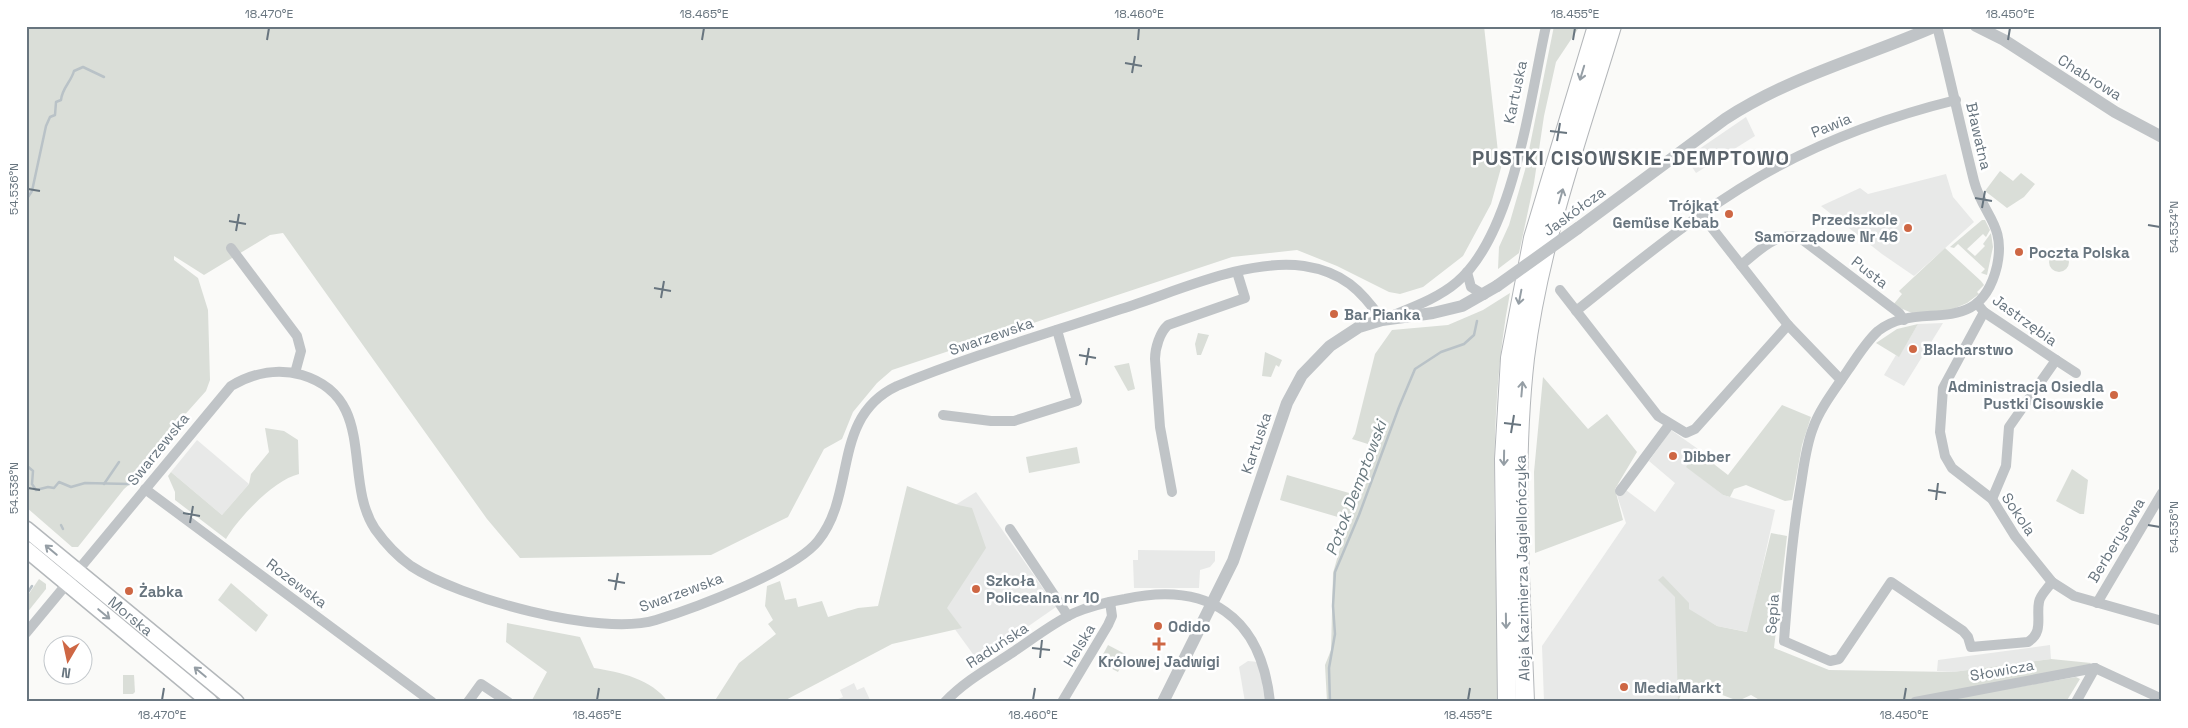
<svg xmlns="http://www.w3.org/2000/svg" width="2188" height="728" font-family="'Space Grotesk',sans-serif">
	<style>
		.built { fill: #e8e9e8 }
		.green { fill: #daded8 }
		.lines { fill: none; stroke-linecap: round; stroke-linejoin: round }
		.stream { stroke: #b9c2c7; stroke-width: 2.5 }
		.primary-casing { stroke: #b4b8bb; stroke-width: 18 }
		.motorway-casing { stroke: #b4b7ba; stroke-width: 20 }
		.minor { stroke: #c0c4c7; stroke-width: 10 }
		.tertiary { stroke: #c0c4c7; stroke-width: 12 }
		.primary { stroke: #fff; stroke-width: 15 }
		.motorway { stroke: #fff; stroke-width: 18 }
		.tertiary-bridge { stroke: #c0c4c7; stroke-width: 12 }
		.oneway { stroke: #959ea5 }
		.ticks { fill: none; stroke: #68757f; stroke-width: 2 }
		.poi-dot { fill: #ce6744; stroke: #fff; stroke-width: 2 }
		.labels { text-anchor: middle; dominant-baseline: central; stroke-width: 5; stroke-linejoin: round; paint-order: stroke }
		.street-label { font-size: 15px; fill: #68757f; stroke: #fff }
		.poi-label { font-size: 15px; font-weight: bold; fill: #68757f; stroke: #fff; text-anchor: start }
		.water-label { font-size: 16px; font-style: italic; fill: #69797f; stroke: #fff }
		.district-label { font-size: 20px; font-weight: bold; letter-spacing: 1px; fill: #5a636b; stroke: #fff }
		.neatline { fill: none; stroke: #68757f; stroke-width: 2 }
		.ticks-label { font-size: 12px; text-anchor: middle; fill: #68757f }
	</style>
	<rect width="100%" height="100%" fill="#fafaf8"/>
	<g class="built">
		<path d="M1746 117 1755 136 1696 173 1686 158Z"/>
		<path d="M1946 174 1953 197 1974 222 1914 276 1882 254 1821 206 1860 188 1868 194Z"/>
		<path d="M1943 323 1904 386 1884 375 1896 355 1899 356 1918 324Z"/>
		<path d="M1671 430 1698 449 1687 467 1723 495 1775 510 1748 632 1717 626 1689 610 1688 676 1678 702H1544L1542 646 1626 523 1615 489 1618 484 1655 512 1675 483 1649 461Z"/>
		<path d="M197 440 249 484 222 515 171 472Z"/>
		<path d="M976 492 1056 607 978 661 893 544Z"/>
		<path d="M1138 550 1215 551V561L1210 567 1200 570 1199 588H1134L1133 560H1138Z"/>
		<path d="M2050 645 2051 659 1953 672 1937 671 1938 660Z"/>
		<path d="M1248 661 1259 662 1265 702H1245L1239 667Z"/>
		<path d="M854 683 857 690 864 687 871 702H837L836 700 843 697 840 690Z"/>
	</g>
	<g class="green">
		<path d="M26 26H1484L1498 152 1504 157 1491 204 1463 256 1423 287 1400 294 1389 292 1337 266 1297 250 1232 257 892 370 877 383 853 412 842 439 824 449 788 517 711 555 520 558 487 519 283 233 270 235 204 275 174 256V260L198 278 208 310 210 380 206 391 164 438 138 477 124 489 78 547H72L26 507Z"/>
		<path d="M1554 26H1580L1556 62 1544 116 1534 183 1519 253 1498 269 1499 247 1509 225 1525 170Z"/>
		<path d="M2000 171 2013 181 2021 173 2035 184 2024 197 2007 208 1985 191Z"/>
		<path d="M1982 220H1985L1990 230 1986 237 1983 234 1967 249 1975 256 1985 246 1983 244 1991 233 1993 247 1987 275 1981 273 1985 269 1958 244 1954 248 1950 247Z"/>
		<path d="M1945 248 1981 281 1984 285 1977 292 1979 294 1967 303 1951 310 1912 313 1893 305 1902 294 1899 291Z"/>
		<circle cx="2059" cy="262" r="10"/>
		<path d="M1510 293C1484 427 1498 566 1499 702H1327L1325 665 1331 650 1333 573 1348 520 1280 500 1287 475 1356 495 1371 445 1352 439 1355 434 1375 354 1392 330 1448 325 1483 310Z"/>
		<path d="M1918 324 1899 357 1876 343 1897 329Z"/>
		<path d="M1198 333 1209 335 1201 355H1197L1195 344Z"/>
		<path d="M1265 352 1282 360 1279 367 1276 365 1271 377 1262 376Z"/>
		<path d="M1129 363 1135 389 1128 391 1114 366Z"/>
		<path d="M1543 377 1588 429 1607 414 1637 452 1615 489 1623 520 1535 553 1534 472Z"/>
		<path d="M1782 405 1811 417 1802 445 1792 500 1785 501 1746 485 1734 489 1730 497 1723 495 1686 467 1697 451 1728 475Z"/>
		<path d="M265 428 284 431 298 440 299 474C274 480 239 517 226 539L175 500V492L168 476 171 472 222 515 249 484 251 474 269 452Z"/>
		<path d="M1077 447 1080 463 1029 473 1026 457Z"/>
		<path d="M2072 469 2088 480 2084 514H2080L2056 501Z"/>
		<path d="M907 486 958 505 972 508 986 548 947 608 962 628 892 644 782 702H714L739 663 776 634 768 624 773 620 765 606 767 586 780 581 785 600 796 598 798 607 822 601 828 617 858 608 878 606Z"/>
		<path d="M1771 533 1787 536 1774 648 1829 670 1953 672 2051 659 2091 663 2087 667 1901 702H1763L1751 695 1738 701 1686 681 1678 702 1675 597 1658 580 1663 576 1689 603V609L1717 626 1747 632Z"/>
		<path d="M39 579 46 584V589L26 614V598Z"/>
		<path d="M231 583 268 615 256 632 218 600Z"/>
		<path d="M507 623 580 637 594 668C620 672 652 679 668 702H531L547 672 506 642Z"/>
		<path d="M1108 645 1127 655 1118 672 1099 662Z"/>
		<path d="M123 675H134L135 692 133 694H123Z"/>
		<path d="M2076 677 2080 679 2066 702H1931Z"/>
	</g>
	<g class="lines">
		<g class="stream">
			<path d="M26 200 32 191 46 126 50 117 55 115 56 102 61 100C62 88 71 82 74 71L83 67 104 77"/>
			<path d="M26 465 33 471 32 484 36 490 48 487 54 488 59 482 71 487 85 483 129 484"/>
			<path d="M104 484 119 462"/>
			<path d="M61 525 63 529"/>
			<path d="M26 595 32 586"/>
			<path d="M1330 702 1329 668 1335 634 1333 606 1335 572 1359 515 1399 407 1415 369 1441 352 1464 344 1474 335 1477 321"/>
		</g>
		<defs>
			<g id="primary">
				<path id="s1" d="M26 529 236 702"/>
				<path d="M26 549 210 702"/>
			</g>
			<g id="motorway">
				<path d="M1507 702 1504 459 1510 358 1533 238 1597 26"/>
				<path d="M1525 702C1521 588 1512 472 1525 358 1539 245 1579 135 1612 26"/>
			</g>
		</defs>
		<use href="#primary" class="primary-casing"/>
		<use href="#motorway" class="motorway-casing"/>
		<g class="minor">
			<path d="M1937 26C1950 78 1961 129 1974 181 1983 216 2006 224 1997 266 1979 342 1918 298 1878 331 1866 342 1857 357 1848 370 1836 388 1820 408 1813 428 1806 446 1804 465 1801 484 1792 536 1788 589 1784 641L1830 661 1839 659 1891 582 1963 631 1968 637 1971 647 2028 642C2044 632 2036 617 2039 602 2040 595 2048 588 2052 582"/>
			<path d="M1701 214 1788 325 1841 380"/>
			<path d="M231 248 297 336 301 351 295 373"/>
			<path d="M1741 265C1759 251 1775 232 1799 237L1899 313 1904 320"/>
			<path d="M1467 272 1471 287 1484 295"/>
			<path d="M1560 290 1658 416 1686 433 1695 429 1788 325"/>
			<path d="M1980 307 1984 312 2056 360 2009 427 2006 466 1992 499"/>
			<path d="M1576 311C1635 264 1694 215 1759 177 1821 141 1887 117 1956 100"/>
			<path d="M1984 312 1943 388 1940 432 1945 456 1952 468 1992 499 2015 536 2052 582 2074 596 2162 621"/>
			<path d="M2056 360 2076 373"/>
			<path d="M943 415 991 421H1014L1077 401 1057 330"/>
			<path d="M145 489 432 702"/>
			<path d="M1620 491 1669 425"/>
			<path d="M1172 492 1160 427 1155 359C1155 348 1160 332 1168 325L1245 298 1237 272"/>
			<path d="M1010 529 1068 616"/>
			<path d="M2097 603 2162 493"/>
			<path d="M26 633 231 386C253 373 277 368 302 375 378 398 342 479 375 529 385 543 397 556 411 566 459 598 600 637 656 620 695 608 794 571 818 541 857 493 831 417 897 386 970 356 1046 334 1121 309 1176 292 1246 258 1304 266 1343 272 1361 290 1382 320 1407 309 1436 300 1457 282 1514 234 1530 98 1546 26"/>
			<path d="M2095 668 2162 699"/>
			<path d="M468 702 481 684 508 702"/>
			<path d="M945 702C964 682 987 669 1010 654 1030 641 1051 624 1074 613 1090 606 1107 602 1125 599 1208 581 1261 616 1270 702"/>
			<path d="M1062 702 1108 625 1112 616 1110 602"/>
			<path d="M1915 702 2095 668"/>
			<path d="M2076 702 2095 668"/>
		</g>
		<g class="tertiary">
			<path d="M1976 26 2004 40 2115 112 2162 137"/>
			<path d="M1578 228 1725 119C1793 75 1863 58 1936 26"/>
			<path d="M1163 702 1233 561 1287 403 1302 375 1330 346 1359 327 1382 320 1433 313 1462 306 1497 286"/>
		</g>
		<use href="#primary" class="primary"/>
		<use href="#motorway" class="motorway"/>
		<path class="tertiary-bridge" d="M1497 286 1578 228"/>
	</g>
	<defs><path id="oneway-shaft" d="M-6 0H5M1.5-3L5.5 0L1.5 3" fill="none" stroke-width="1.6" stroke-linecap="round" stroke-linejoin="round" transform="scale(1.25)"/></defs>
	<g class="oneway">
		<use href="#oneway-shaft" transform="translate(1582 73) rotate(107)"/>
		<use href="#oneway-shaft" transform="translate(1561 196) rotate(-74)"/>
		<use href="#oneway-shaft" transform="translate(1520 297) rotate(101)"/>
		<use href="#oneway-shaft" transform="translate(1522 389) rotate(-85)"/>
		<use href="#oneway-shaft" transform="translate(1504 458) rotate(91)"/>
		<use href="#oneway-shaft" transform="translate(51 550) rotate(-140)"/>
		<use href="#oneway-shaft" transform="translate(104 614) rotate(40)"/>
		<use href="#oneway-shaft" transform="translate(1506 621) rotate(89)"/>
		<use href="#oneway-shaft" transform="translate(200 672) rotate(-140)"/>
	</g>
	<path class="ticks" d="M267 40 269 28M702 40 704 28M1138 40 1139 28M1573 40 1575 28M2008 40 2010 28M1125 63 1142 66M1132 73 1135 56M1550 131 1567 133M1557 141 1560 123M28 189 40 191M1975 198 1992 201M1982 208 1985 191M229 221 246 224M2148 225 2160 227M236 231 239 214M654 288 671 291M661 298 664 281M1079 355 1096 358M1086 365 1089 348M1504 423 1521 425M1511 433 1514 415M28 488 40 490M1928 490 1946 493M1936 500 1938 483M183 513 200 516M190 523 193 506M2148 525 2160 527M608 580 625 583M615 590 618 573M1032 648 1050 650M1040 658 1042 640M162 700 164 688M597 700 599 688M1033 700 1035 688M1468 700 1470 688M1904 700 1906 688"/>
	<g class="poi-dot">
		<circle cx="1729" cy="214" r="5"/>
		<circle cx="1908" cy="228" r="5"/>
		<circle cx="2019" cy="252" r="5"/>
		<circle cx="1334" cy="314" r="5"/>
		<circle cx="1913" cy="349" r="5"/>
		<circle cx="2114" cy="395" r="5"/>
		<circle cx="1673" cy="456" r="5"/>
		<circle cx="976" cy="589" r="5"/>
		<circle cx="129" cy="591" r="5"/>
		<circle cx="1158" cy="626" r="5"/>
		<path d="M1156.5 636.5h5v5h5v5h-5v5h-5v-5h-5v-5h5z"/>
		<circle cx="1624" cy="687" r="5"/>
	</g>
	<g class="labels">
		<g class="street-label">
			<text transform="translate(2090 77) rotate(32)">Chabrowa</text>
			<text transform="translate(1515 92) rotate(-78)">Kartuska</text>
			<text transform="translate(1831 125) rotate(-22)">Pawia</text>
			<text transform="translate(1979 136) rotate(77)">Bławatna</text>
			<text transform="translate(1574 211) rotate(-36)">Jaskółcza</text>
			<text transform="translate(1870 272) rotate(38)">Pusta</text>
			<text transform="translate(2025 320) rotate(36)">Jastrzębia</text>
			<text transform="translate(991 336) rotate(-19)">Swarzewska</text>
			<text transform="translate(1256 443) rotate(-71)">Kartuska</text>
			<text transform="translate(158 449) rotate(-51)">Swarzewska</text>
			<text transform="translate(2019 514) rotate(56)">Sokola</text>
			<text transform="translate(2116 540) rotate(-59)">Berberysowa</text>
			<text transform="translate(1522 568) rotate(-91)">Aleja Kazimierza Jagiellończyka</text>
			<text transform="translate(297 583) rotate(37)">Rozewska</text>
			<text transform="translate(681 592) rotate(-20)">Swarzewska</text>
			<text transform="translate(1772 614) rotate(-86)">Sępia</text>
			<text stroke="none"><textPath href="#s1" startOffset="136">Morska</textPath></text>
			<text transform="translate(997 645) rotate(-33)">Raduńska</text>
			<text transform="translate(1079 645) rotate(-59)">Helska</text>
			<text transform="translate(2002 670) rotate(-10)">Słowicza</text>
		</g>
		<g class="poi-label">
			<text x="1719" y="205" text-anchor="end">Trójkąt<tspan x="1719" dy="17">Gemüse Kebab</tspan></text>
			<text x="1898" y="219" text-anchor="end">Przedszkole<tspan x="1898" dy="17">Samorządowe Nr 46</tspan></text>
			<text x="2029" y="252">Poczta Polska</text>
			<text x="1344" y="314">Bar Pianka</text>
			<text x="1923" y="349">Blacharstwo</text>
			<text x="2104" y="386" text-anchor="end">Administracja Osiedla<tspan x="2104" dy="17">Pustki Cisowskie</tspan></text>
			<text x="1683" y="456">Dibber</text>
			<text x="986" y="580">Szkoła<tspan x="986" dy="17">Policealna nr 10</tspan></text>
			<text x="139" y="591">Żabka</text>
			<text x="1168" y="626">Odido</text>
			<text x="1159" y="661" text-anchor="middle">Królowej Jadwigi</text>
			<text x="1634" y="687">MediaMarkt</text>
		</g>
		<g class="water-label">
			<text transform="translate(1356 488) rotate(-69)">Potok Demptowski</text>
		</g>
		<g class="district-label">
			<text x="1631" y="158">PUSTKI CISOWSKIE-DEMPTOWO</text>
		</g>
	</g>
	<rect width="2188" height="728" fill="none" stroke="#ffffff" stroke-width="55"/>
	<g transform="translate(68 660) rotate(189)"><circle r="24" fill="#ffffff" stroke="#c3c8cc"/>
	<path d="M0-4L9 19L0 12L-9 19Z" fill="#ce6744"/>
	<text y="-8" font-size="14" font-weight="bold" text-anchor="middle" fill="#68757f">N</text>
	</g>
	<rect x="28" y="28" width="2132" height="672" class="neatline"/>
	<g class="ticks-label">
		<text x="269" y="18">18.470°E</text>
		<text x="704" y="18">18.465°E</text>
		<text x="1139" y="18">18.460°E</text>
		<text x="1575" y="18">18.455°E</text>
		<text x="2010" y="18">18.450°E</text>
		<text transform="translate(14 189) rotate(-90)" y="4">54.536°N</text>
		<text transform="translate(2174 227) rotate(-90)" y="4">54.534°N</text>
		<text transform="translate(14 488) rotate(-90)" y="4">54.538°N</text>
		<text transform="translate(2174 527) rotate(-90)" y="4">54.536°N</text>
		<text x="162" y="719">18.470°E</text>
		<text x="597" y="719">18.465°E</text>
		<text x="1033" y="719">18.460°E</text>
		<text x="1468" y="719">18.455°E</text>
		<text x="1904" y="719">18.450°E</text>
	</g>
</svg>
